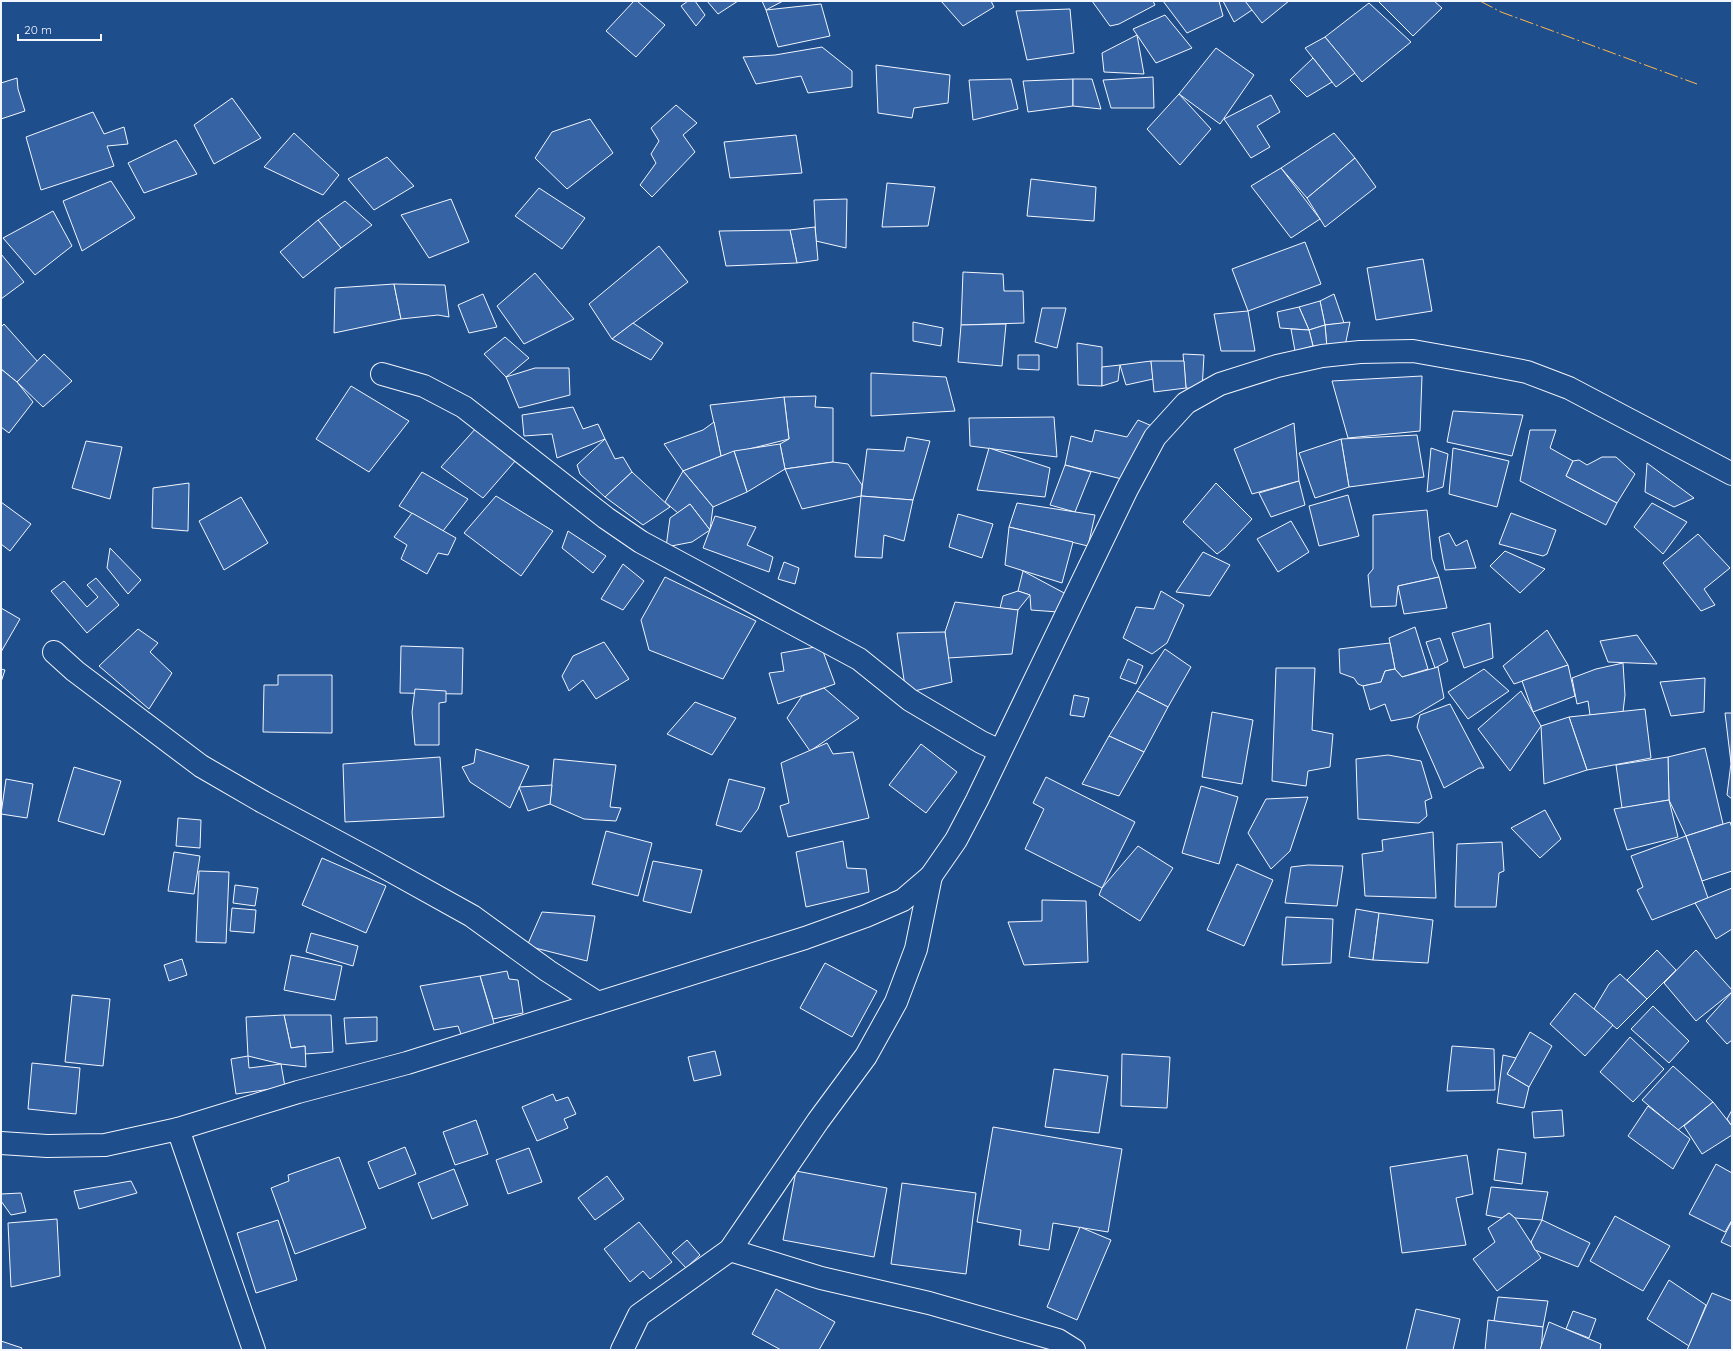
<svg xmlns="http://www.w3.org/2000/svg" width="1733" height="1351" font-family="Quicksand,sans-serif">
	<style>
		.building { fill: #3563a3; stroke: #f2f6ff }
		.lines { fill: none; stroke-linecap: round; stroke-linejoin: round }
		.street-casing { stroke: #f2f6ff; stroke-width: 24 }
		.street { stroke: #1f4e8c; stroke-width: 22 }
		.power { stroke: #ffb74d; stroke-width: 1; stroke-dasharray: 14 3 2 3; stroke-linecap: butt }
	</style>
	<rect width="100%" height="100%" fill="#1f4e8c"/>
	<g class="building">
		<path d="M634 1H637L665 25 636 57 606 31Z"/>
		<path d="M688 1H695L705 15 696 26 681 6Z"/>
		<path d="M707 1H738L718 14Z"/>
		<path d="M762 1H783L766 10Z"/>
		<path d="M941 1H991L994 7 963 26Z"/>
		<path d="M1092 1H1153L1155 5 1119 24 1110 26Z"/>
		<path d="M1163 1H1219L1223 16 1187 33Z"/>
		<path d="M1223 1H1246L1252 10 1234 22Z"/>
		<path d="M1245 1H1289L1262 23Z"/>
		<path d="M1378 1H1434L1442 8 1413 36Z"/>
		<path d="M1369 3 1411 42 1362 82 1325 37Z"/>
		<path d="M821 4 830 36 778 47 766 10Z"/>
		<path d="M1070 9 1074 53 1027 60 1016 11Z"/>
		<path d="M1165 15 1192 48 1156 63 1133 29Z"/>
		<path d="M1137 35 1144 74 1104 72 1102 53Z"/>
		<path d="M1325 37 1355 73 1336 87 1305 48Z"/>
		<path d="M822 47 852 71V87L808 93 801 76 756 84 743 57 775 55Z"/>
		<path d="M1216 48 1254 75 1220 124 1179 94Z"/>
		<path d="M1313 58 1332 82 1307 97 1290 80Z"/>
		<path d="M876 65 950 75 948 103 914 108 912 118 878 113Z"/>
		<path d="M1153 77 1154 108H1111L1103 80Z"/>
		<path d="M17 78 18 89 25 111 1 119V83Z"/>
		<path d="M1011 79 1018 109 973 120 969 80Z"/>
		<path d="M1073 79V106L1028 112 1023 81Z"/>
		<path d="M1073 79H1092L1101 109 1073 106Z"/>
		<path d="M1179 94 1211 129 1180 165 1147 129Z"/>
		<path d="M1271 95 1280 112 1257 126 1270 147 1251 158 1224 119Z"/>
		<path d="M232 98 261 138 214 164 194 125Z"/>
		<path d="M676 105 697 123 683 135 695 152 652 197 640 185 656 163 651 154 659 141 651 128Z"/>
		<path d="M93 112 104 134 124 127 128 144 107 146 114 166 41 190 26 137Z"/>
		<path d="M590 119 613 153 567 189 535 158 552 132Z"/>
		<path d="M294 133 339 175 323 195 264 167Z"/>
		<path d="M1334 133 1355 158 1307 198 1281 168Z"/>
		<path d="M796 135 802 173 730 178 724 142Z"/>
		<path d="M176 140 197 174 144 193 128 163Z"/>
		<path d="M387 157 414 186 374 210 348 179Z"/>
		<path d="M1355 158 1376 187 1325 227 1307 198Z"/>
		<path d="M1281 168 1320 219 1291 238 1251 186Z"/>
		<path d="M1031 179 1096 187 1094 221 1027 216Z"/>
		<path d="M111 181 135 218 82 251 63 201Z"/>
		<path d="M887 183 935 187 928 226 882 227Z"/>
		<path d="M539 188 585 218 562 249 515 216Z"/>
		<path d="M451 199 469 242 429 258 401 215Z"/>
		<path d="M847 199 846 248 816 241 814 200Z"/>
		<path d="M345 201 372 225 341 248 318 220Z"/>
		<path d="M53 211 72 246 35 275 3 238Z"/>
		<path d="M318 220 341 248 303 278 280 252Z"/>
		<path d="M815 227 818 260 797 263 790 230Z"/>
		<path d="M790 230 797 263 726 266 719 231Z"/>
		<path d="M1305 242 1321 284 1248 311 1232 269Z"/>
		<path d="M659 246 688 282 612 339 589 304Z"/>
		<path d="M1 254 24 282 1 299Z"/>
		<path d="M1423 259 1432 311 1376 320 1367 268Z"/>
		<path d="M963 272 1003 274 1004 291H1023L1024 323 961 325Z"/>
		<path d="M535 273 574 319 524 344 497 306Z"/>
		<path d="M394 284 401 319 334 333 335 288Z"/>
		<path d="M394 284 445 285 449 317 438 315 401 319Z"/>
		<path d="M483 294 497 327 469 333 458 305Z"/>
		<path d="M1334 294 1344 323 1325 325 1320 301Z"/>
		<path d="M1320 301 1325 325 1309 330 1299 307Z"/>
		<path d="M1299 307 1309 330 1280 328 1277 312Z"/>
		<path d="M1042 308H1066L1057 348 1035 342Z"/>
		<path d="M1248 311 1255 351H1221L1214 314Z"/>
		<path d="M913 322 943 328 941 346 913 341Z"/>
		<path d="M1350 322 1345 346 1327 348 1325 325Z"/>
		<path d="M633 323 663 343 651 360 612 339Z"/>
		<path d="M4 324 38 362 17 382 1 369V327Z"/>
		<path d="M1006 324 1002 366 958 362 961 325Z"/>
		<path d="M1325 325 1327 348 1313 346 1309 330Z"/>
		<path d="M1291 329 1309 330 1313 346 1295 351Z"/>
		<path d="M505 337 529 358 506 377 484 354Z"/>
		<path d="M1077 343 1102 347V386L1078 385Z"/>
		<path d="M44 354 72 381 43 407 17 382Z"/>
		<path d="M1183 354 1204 355 1202 390 1186 388Z"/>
		<path d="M1018 355H1039V370L1018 369Z"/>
		<path d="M1151 361 1153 379 1126 385 1120 365Z"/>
		<path d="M1151 361H1184L1186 388 1154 392Z"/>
		<path d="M1120 365 1118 381 1102 386V367Z"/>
		<path d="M535 368H569L570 395 519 408 506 377Z"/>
		<path d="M1 369 17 382 33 402 9 433 1 427Z"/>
		<path d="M871 373 946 377 955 411 871 416Z"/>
		<path d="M1422 376 1420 431 1348 438 1332 381Z"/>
		<path d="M351 386 409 421 369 472 316 439Z"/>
		<path d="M816 396 815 407 833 408V462L785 469 780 444 789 439 784 397Z"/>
		<path d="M784 397 789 439 721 456 710 405Z"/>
		<path d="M573 407 583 429 598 424 605 439 557 458 552 434 524 436 522 415Z"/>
		<path d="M1453 411 1523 415 1512 456 1447 442Z"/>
		<path d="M1054 417 1057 457 970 446 969 418Z"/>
		<path d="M1138 420 1152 426 1126 480 1065 465 1071 436 1092 442 1095 430 1127 437Z"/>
		<path d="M714 422 721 456 683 471 664 444 703 430Z"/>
		<path d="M1294 423 1299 481 1252 494 1234 449Z"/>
		<path d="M477 427 516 460 483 498 441 467Z"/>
		<path d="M1530 430H1556L1550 448 1573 461 1566 476 1617 503 1606 525 1520 481Z"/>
		<path d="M1417 435 1424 477 1349 487 1341 439Z"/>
		<path d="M907 437 930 441 913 500 861 496 867 449 904 451Z"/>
		<path d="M605 439 615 459 623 457 632 472 605 497 580 474 577 465Z"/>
		<path d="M1341 439 1349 487 1315 498 1299 453Z"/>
		<path d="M86 441 122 447 110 499 72 488Z"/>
		<path d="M780 444 785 469 747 492 734 451Z"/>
		<path d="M989 448 1050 468 1045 497 977 490Z"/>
		<path d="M1431 448 1448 454 1443 487 1427 492Z"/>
		<path d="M1453 448 1509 461 1497 507 1449 494Z"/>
		<path d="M734 451 747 492 713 507 683 471Z"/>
		<path d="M1602 457H1616L1635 474 1617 503 1566 476 1573 461 1579 460 1587 465Z"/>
		<path d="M833 462 848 464 862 485 861 496 802 509 785 469Z"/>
		<path d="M1647 463 1694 498 1674 507 1645 492Z"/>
		<path d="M1065 465 1091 472 1075 512 1050 505Z"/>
		<path d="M683 471 713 507 710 530 690 504 678 513 665 502Z"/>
		<path d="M422 472 468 499 443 531 399 506Z"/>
		<path d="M632 472 670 507 643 525 605 497Z"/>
		<path d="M1299 481 1305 505 1271 517 1259 493Z"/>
		<path d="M189 483 188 531 152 528 153 488Z"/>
		<path d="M1216 483 1252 519 1225 548 1217 554 1183 522Z"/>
		<path d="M1348 495 1359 536 1319 546 1309 506Z"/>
		<path d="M496 496 553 531 521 576 464 533Z"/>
		<path d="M861 496 913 500 904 541 884 535 882 558 855 557Z"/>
		<path d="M241 497 268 543 224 570 199 521Z"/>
		<path d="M1 502 31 524 10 551 1 544Z"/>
		<path d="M1017 503 1095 515 1088 546 1009 527Z"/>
		<path d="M1652 503 1687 522 1663 554 1634 527Z"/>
		<path d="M690 504 710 530 692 542 666 547 670 518Z"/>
		<path d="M1427 510 1432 559 1439 577 1398 586 1396 606 1371 607 1368 575 1373 569V515Z"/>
		<path d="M412 513 456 538 448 555 438 553 427 574 401 559 407 545 394 537Z"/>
		<path d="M1511 513 1556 530 1547 554 1543 556 1499 544Z"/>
		<path d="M958 514 993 524 982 558 949 547Z"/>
		<path d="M715 516 756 527 747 545 773 557 769 572 703 548Z"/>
		<path d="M1291 521 1309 552 1278 572 1257 539Z"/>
		<path d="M1009 527 1073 542 1062 583 1005 565Z"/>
		<path d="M568 531 606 556 593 573 562 548Z"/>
		<path d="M1449 533 1456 546 1467 540 1476 568 1445 570 1439 537Z"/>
		<path d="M1698 534 1730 568 1704 589 1715 605 1701 611 1663 563Z"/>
		<path d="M110 548 141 580 128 594 107 568Z"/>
		<path d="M1505 551 1545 569 1520 593 1490 566Z"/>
		<path d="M1203 552 1230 565 1210 596 1176 592Z"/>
		<path d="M784 562 799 568 795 584 778 579Z"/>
		<path d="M623 564 644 581 623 610 601 599Z"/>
		<path d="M1023 571 1066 594 1058 612 1031 610 1030 595 1018 591Z"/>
		<path d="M665 577 756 621 723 679 649 650 641 620Z"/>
		<path d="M1439 577 1447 608 1404 614 1398 586Z"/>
		<path d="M96 578 119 605 87 633 51 591 64 581 87 607 98 597 87 585Z"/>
		<path d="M1018 591 1030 595 1018 610 1000 608 1003 596Z"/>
		<path d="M1161 591 1184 605 1167 643 1152 654 1123 638 1136 607 1154 609Z"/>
		<path d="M955 602 1018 610 1012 654 948 658 945 632Z"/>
		<path d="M1 608 20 619 1 652Z"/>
		<path d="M1490 623 1493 658 1464 668 1452 633Z"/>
		<path d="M1415 627 1428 669 1402 677 1395 669 1389 638Z"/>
		<path d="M138 629 158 643 150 652 172 673 149 709 99 666Z"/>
		<path d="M1547 630 1568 665 1514 684 1503 666Z"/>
		<path d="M945 632 952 682 906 693 897 633Z"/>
		<path d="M1637 635 1657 664 1608 662 1600 641Z"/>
		<path d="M1440 638 1448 661 1435 668 1426 642Z"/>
		<path d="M604 642 629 679 596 699 583 680 569 691 562 676 573 656Z"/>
		<path d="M1390 643 1395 669 1385 671 1381 682 1363 686 1358 684 1354 678 1340 673 1339 649Z"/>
		<path d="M401 646 463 648 462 694 400 693Z"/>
		<path d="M821 646 835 684 778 704 769 673 784 671 781 653Z"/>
		<path d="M1165 649 1191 667 1168 707 1137 691Z"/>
		<path d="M1128 659 1143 666 1136 684 1120 678Z"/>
		<path d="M1623 663 1625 695 1623 712 1590 715 1588 701 1577 704 1572 678 1596 669Z"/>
		<path d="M1568 665 1575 696 1533 712 1522 681Z"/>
		<path d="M1438 667 1444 698 1412 717 1391 721 1385 704 1370 710 1363 686 1381 682 1385 671 1395 669 1402 677Z"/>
		<path d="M1276 668H1315L1312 730 1333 734 1330 767 1308 771 1306 786 1272 781Z"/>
		<path d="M1 669 5 670 1 682Z"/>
		<path d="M1484 669 1509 691 1468 719 1448 692Z"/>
		<path d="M278 675H332V733L263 732 264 685H278Z"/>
		<path d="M1705 678 1704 712 1671 716 1660 682Z"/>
		<path d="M824 688 859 718 810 751 787 718 802 696Z"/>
		<path d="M415 689 446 691V702L439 703V745H415L412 712Z"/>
		<path d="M1137 691 1168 707 1144 752 1109 736Z"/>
		<path d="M1521 691 1541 726 1510 771 1478 729Z"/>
		<path d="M1074 695 1089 698 1084 717 1070 715Z"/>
		<path d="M695 702 736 718 712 755 667 734Z"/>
		<path d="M1450 704 1484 768H1479L1444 788 1417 727 1420 715Z"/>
		<path d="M1645 709 1651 758 1587 770 1569 717Z"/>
		<path d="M1212 712 1253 720 1242 784 1202 777Z"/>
		<path d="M1725 713H1732L1731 763Z"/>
		<path d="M1569 717 1587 770 1544 784 1541 726Z"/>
		<path d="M1109 736 1144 752 1119 796 1082 784Z"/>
		<path d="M827 743 833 754 853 752 869 818 788 837 780 806 789 803 781 763Z"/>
		<path d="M921 744 957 772 926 813 889 785Z"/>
		<path d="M1705 748 1723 824 1686 836 1669 800 1668 757Z"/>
		<path d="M476 749 529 766 510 808 470 782 462 767 474 763Z"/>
		<path d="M1388 755 1421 761 1432 798 1425 801 1427 816 1419 823 1358 819 1356 759Z"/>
		<path d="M440 757 444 817 345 822 343 764Z"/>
		<path d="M1668 757 1669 800 1622 808 1616 765Z"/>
		<path d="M554 759 616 765 610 807 621 808 616 821 584 819 550 804Z"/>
		<path d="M1731 763H1732V799L1727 795Z"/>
		<path d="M74 767 121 781 104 835 58 821Z"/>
		<path d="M1046 777 1135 822 1102 888 1025 849 1044 809 1033 803Z"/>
		<path d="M6 779 33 784 27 818 1 814Z"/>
		<path d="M729 779 765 788 758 809 741 832 716 825Z"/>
		<path d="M552 785 550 804 528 811 519 787Z"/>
		<path d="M1201 786 1238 797 1219 864 1182 853Z"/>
		<path d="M1308 797 1290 851 1271 869 1248 833 1266 799Z"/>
		<path d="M1669 800 1678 837 1627 850 1614 809Z"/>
		<path d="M1545 810 1561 839 1540 858 1511 828Z"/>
		<path d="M178 818 201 820 200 848 176 846Z"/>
		<path d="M1730 822 1732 828V871L1702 881 1686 836Z"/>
		<path d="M606 831 652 843 638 896 592 884Z"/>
		<path d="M1433 832 1436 898 1365 896 1362 854 1383 851 1382 840Z"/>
		<path d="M1686 836 1708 898 1652 920 1637 890 1643 887 1631 856Z"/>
		<path d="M843 841 847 868 866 869 869 892 806 907 796 852Z"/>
		<path d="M1502 842 1504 871 1499 873 1496 907H1455L1457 844Z"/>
		<path d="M1138 846 1173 868 1140 921 1099 895 1102 888Z"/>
		<path d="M174 852 200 856 194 894 168 891Z"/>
		<path d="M322 858 386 886 366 933 302 905Z"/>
		<path d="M653 861 702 870 691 913 643 901Z"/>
		<path d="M1237 864 1273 880 1244 946 1207 930Z"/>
		<path d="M1308 865 1343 866 1337 906 1285 903 1291 867Z"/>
		<path d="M199 871 229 872 226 943 196 942Z"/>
		<path d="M235 885 258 888 255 906 233 903Z"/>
		<path d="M1732 888V929L1716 939 1695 903Z"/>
		<path d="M1042 900 1086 901 1088 962 1024 965 1008 922 1042 921Z"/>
		<path d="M232 908 256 910 254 933 230 931Z"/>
		<path d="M1356 909 1379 913 1373 960 1349 957Z"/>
		<path d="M542 912 595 916 587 961 527 946Z"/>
		<path d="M1379 913 1433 920 1428 963 1373 960Z"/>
		<path d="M1286 917 1333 919 1331 963 1282 965Z"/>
		<path d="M311 933 358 946 353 966 306 952Z"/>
		<path d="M1657 950 1676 970 1647 999 1627 980Z"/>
		<path d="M1696 950 1732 990V992L1696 1021 1664 983Z"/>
		<path d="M291 955 342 966 335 1000 284 990Z"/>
		<path d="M182 959 187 975 169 981 164 965Z"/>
		<path d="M825 963 877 991 852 1037 800 1008Z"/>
		<path d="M507 971 509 979 518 980 523 1013 493 1019 480 976Z"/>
		<path d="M1620 974 1647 999 1617 1029 1594 1009 1609 984Z"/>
		<path d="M480 976 496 1030 462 1037 458 1026 434 1030 420 986Z"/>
		<path d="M1732 992V1040L1727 1044 1706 1021Z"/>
		<path d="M1575 993 1613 1025 1585 1056 1550 1024Z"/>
		<path d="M72 995 110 999 103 1066 65 1062Z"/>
		<path d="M1653 1006 1689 1041 1669 1063 1631 1029Z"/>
		<path d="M284 1015H331L333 1052 305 1054V1046L291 1048Z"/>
		<path d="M284 1015 291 1048 305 1046 306 1067 281 1064 248 1056 246 1017Z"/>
		<path d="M377 1017V1041L346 1044 344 1018Z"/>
		<path d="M1530 1032 1552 1046 1529 1087 1507 1074Z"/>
		<path d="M1630 1037 1664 1069 1633 1102 1600 1072Z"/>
		<path d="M1452 1046 1494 1049 1495 1090 1447 1091Z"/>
		<path d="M715 1051 721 1075 694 1081 688 1057Z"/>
		<path d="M1122 1054 1170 1057 1167 1108 1121 1106Z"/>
		<path d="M1503 1055 1516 1058 1507 1074 1529 1087 1524 1108 1497 1103Z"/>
		<path d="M248 1056 249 1068 281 1064 285 1087 236 1094 231 1059Z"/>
		<path d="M32 1063 80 1068 76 1114 28 1109Z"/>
		<path d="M1673 1066 1713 1102 1678 1130 1642 1100Z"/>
		<path d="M1054 1069 1108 1076 1099 1133 1045 1127Z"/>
		<path d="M553 1094 556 1101 568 1097 576 1114 564 1119 568 1128 537 1141 522 1107Z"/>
		<path d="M1713 1102 1732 1126V1135L1702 1154 1684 1126Z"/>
		<path d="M1648 1106 1690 1139 1673 1169 1628 1136Z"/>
		<path d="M1562 1110 1564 1136 1534 1138 1532 1112Z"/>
		<path d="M1732 1110V1126L1727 1119Z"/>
		<path d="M476 1120 488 1154 455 1165 443 1132Z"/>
		<path d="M993 1127 1122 1149 1108 1232 1053 1223 1049 1250 1019 1245 1021 1230 977 1222Z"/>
		<path d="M405 1147 416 1174 379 1189 368 1162Z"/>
		<path d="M529 1148 542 1182 508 1194 496 1160Z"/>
		<path d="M1498 1149 1526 1153 1522 1184 1494 1180Z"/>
		<path d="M1467 1155 1473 1194 1456 1198 1466 1245 1402 1253 1390 1167Z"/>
		<path d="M339 1157 366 1228 295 1254 271 1188 289 1181 288 1175Z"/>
		<path d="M1716 1164 1732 1173V1220L1725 1232 1689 1214Z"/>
		<path d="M454 1169 468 1205 432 1219 418 1183Z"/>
		<path d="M796 1171 887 1188 874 1257 783 1240Z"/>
		<path d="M607 1176 624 1199 595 1220 578 1198Z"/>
		<path d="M131 1181 137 1193 79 1209 74 1191Z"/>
		<path d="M902 1183 976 1193 966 1274 891 1264Z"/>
		<path d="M1491 1187 1548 1192 1542 1220 1515 1218 1509 1213 1502 1218 1486 1215Z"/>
		<path d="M21 1193 26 1212 11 1215 1 1201V1194Z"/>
		<path d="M1509 1213 1515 1218 1541 1258 1497 1291 1473 1259 1495 1242 1488 1228Z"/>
		<path d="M1615 1216 1670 1246 1643 1291 1590 1261Z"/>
		<path d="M57 1219 60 1276 11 1287 8 1223Z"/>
		<path d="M278 1220 297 1280 256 1293 237 1233Z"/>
		<path d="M1542 1220 1590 1243 1578 1267 1535 1250 1531 1242Z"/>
		<path d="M1732 1221V1247L1721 1242Z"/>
		<path d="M639 1222 672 1262 650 1279 643 1271 630 1282 604 1249Z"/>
		<path d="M1080 1227 1111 1240 1077 1320 1047 1307Z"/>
		<path d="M687 1240 700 1255 686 1268 672 1253Z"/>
		<path d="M1669 1280 1706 1305 1689 1346 1647 1319Z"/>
		<path d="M776 1289 835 1322 819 1350H781L752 1334Z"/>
		<path d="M1712 1293 1732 1301V1350H1687Z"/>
		<path d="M1498 1297 1548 1301 1543 1327 1494 1321Z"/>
		<path d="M1416 1309 1460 1319 1453 1350H1406Z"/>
		<path d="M1573 1311 1596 1319 1589 1338 1566 1329Z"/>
		<path d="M1488 1320 1543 1327 1541 1350H1485Z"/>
		<path d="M1549 1322 1601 1344 1600 1350H1540Z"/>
		<path d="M1 1341 22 1348 21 1350H1Z"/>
	</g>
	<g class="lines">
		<defs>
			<g id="street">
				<path d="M382 374 424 386 464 407 606 518 641 542 859 659 910 700 981 742 1000 751"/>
				<path d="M54 652 75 671 201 766 263 802 375 862 472 916 548 971 598 1003"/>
				<path d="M178 1129 254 1350"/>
				<path d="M1 1143 47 1146 105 1145 178 1129 298 1092 407 1063 805 938 866 916 903 900 931 876 956 840 977 800 1127 489 1155 437 1186 403 1220 384 1277 366 1322 356 1360 352 1413 351 1486 364 1527 372 1569 388 1732 474"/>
				<path d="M730 1250 821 1278 929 1303 1058 1340 1074 1350"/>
				<path d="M622 1350 639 1315 730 1250 818 1121 866 1056 896 1002 916 949 931 876"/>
			</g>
		</defs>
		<use href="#street" class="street-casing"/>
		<use href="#street" class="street"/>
		<path class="power" d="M1480 1 1501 12 1697 84"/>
	</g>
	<rect width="1733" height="1351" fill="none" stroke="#f2f6ff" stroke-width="4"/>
	<path d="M18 34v6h83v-6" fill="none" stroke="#f2f6ff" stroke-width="2"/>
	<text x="24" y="34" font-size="12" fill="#f2f6ff" stroke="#1f4e8c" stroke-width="3" paint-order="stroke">20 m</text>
</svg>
